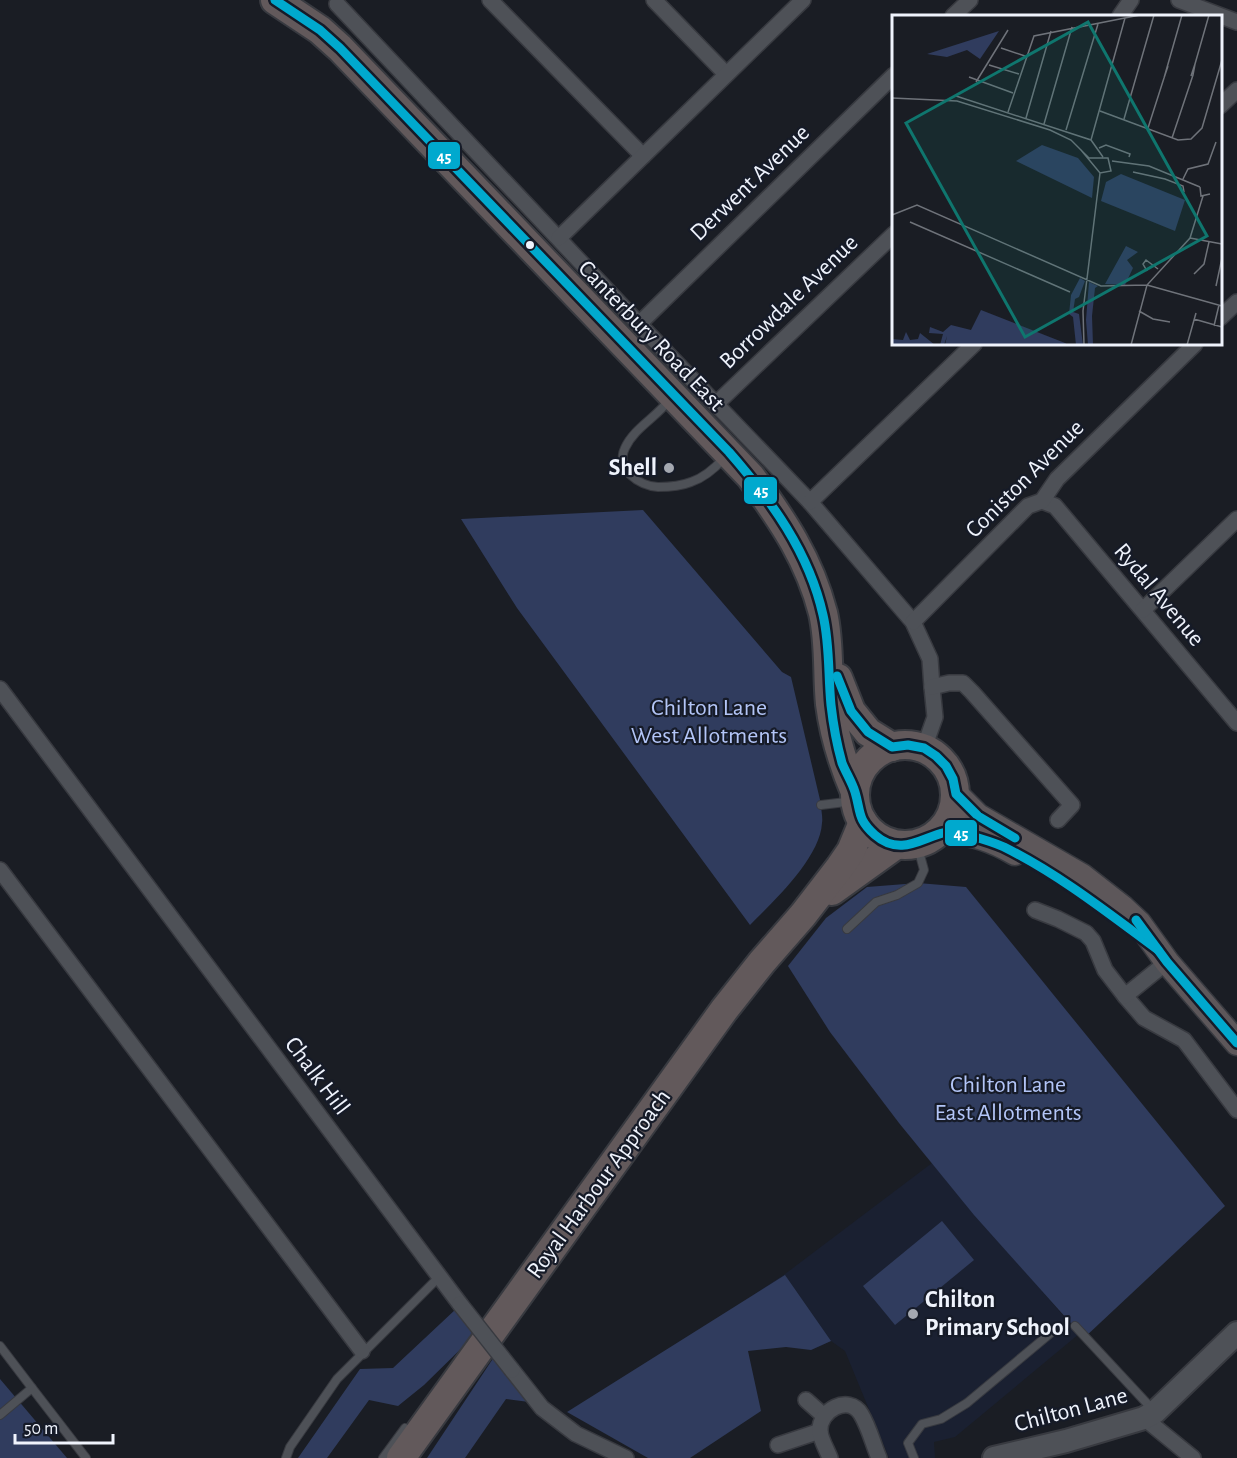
<svg xmlns="http://www.w3.org/2000/svg" width="1237" height="1458" font-family="'Alegreya Sans',sans-serif">
	<style>
		.built { fill: #1a2031 }
		.green { fill: #303c5e }
		.lines { fill: none; stroke-linecap: round; stroke-linejoin: round }
		.lane-casing { stroke: #383a40; stroke-width: 10 }
		.street-casing { stroke: #383a40; stroke-width: 18 }
		.secondary-casing { stroke: #383a40; stroke-width: 26 }
		.primary-casing { stroke: #383a40; stroke-width: 27 }
		.highway-casing { stroke: #383a40; stroke-width: 32 }
		.lane { stroke: #4e5157; stroke-width: 8 }
		.street { stroke: #4e5157; stroke-width: 15 }
		.secondary { stroke: #4e5157; stroke-width: 22 }
		.primary { stroke: #5d575a; stroke-width: 24 }
		.highway { stroke: #62595b; stroke-width: 28 }
		.street-bridge-casing { stroke: #383a40; stroke-width: 18; stroke-linecap: butt }
		.street-bridge { stroke: #4e5157; stroke-width: 15 }
		.bus-1-casing { stroke: #161b28; stroke-width: 14 }
		.bus-1 { stroke: #00a9ce; stroke-width: 9 }
		.bus-dot { fill: #eff3fc; stroke: #161b28; stroke-width: 2 }
		.poi-dot { fill: #a4a8b0; stroke: #161b28; stroke-width: 2 }
		.labels { text-anchor: middle; dominant-baseline: central; stroke-width: 4.5; stroke-linejoin: round; paint-order: stroke }
		.street-label { font-size: 24px; fill: #eff3fc; stroke: #161b28 }
		.poi-label { font-size: 24px; font-weight: bold; fill: #eff3fc; stroke: #161b28; text-anchor: end }
		.park-label { font-size: 24px; fill: #b3c5f7; stroke: #161b28 }
		.inset-road { fill: none; stroke: #6f737a; stroke-width: 1.5 }
		.view { fill: #0f766e; fill-opacity: 0.15; stroke: #0f766e; stroke-width: 3 }
		.inset-edge { fill: none; stroke: #eff3fc; stroke-width: 3 }
		.line-badge { stroke: #161b28; stroke-width: 2 }
		.badge-label { font-size: 16px; text-anchor: middle; font-weight: bold; fill: #fff }
	</style>
	<rect width="100%" height="100%" fill="#1a1d24"/>
	<path class="built" d="M932 1163 1079 1334 955 1437 934 1442 935 1458H889L845 1351 831 1341 811 1350 753 1295 785 1274Z"/>
	<g class="green">
		<path d="M643 510 782 672 791 677 821 804C821 811 823 817 822 823 820 858 774 901 750 925L517 608 461 519Z"/>
		<path d="M918 883 966 887 1225 1206 1084 1338 974 1215 899 1123 830 1032 788 966 826 918 867 887Z"/>
		<path d="M942 1221 974 1260 895 1325 863 1286Z"/>
		<path d="M785 1275 831 1341 811 1350 786 1347 748 1351 761 1411 690 1458H648L567 1412Z"/>
		<path d="M456 1309 474 1336 424 1385 398 1406 369 1400 327 1458H298L360 1369 393 1368Z"/>
		<path d="M494 1357 529 1402 506 1399 465 1458H427Z"/>
		<path d="M0 1379 67 1458H0Z"/>
	</g>
	<g class="lines">
		<defs>
			<g id="lane">
				<path d="M669 400C657 417 634 428 625 448 615 469 639 486 658 487 669 487 681 486 691 482 703 478 716 467 724 458"/>
				<path d="M821 805 854 801"/>
				<path d="M847 929 876 902 897 895 918 883 924 870 917 844"/>
				<path d="M1075 1326 1154 1411"/>
				<path d="M0 1346 32 1388 0 1415"/>
				<path d="M32 1388 86 1458"/>
				<path d="M286 1458 290 1447 337 1379 439 1277"/>
				<path d="M383 1458 405 1428"/>
				<path d="M914 1458 908 1443 922 1424 941 1419 967 1403 1052 1332"/>
			</g>
			<g id="street">
				<path d="M490 0 643 156"/>
				<path d="M654 0 726 74"/>
				<path d="M1179 0 1237 22"/>
				<path d="M337 4 639 324 810 502 913 622 930 659 932 687 935 717 924 748"/>
				<path d="M953 16 970 0"/>
				<path d="M1120 16 1131 0"/>
				<path d="M1220 106 1237 90"/>
				<path d="M559 238 803 0"/>
				<path d="M1220 318 1237 302"/>
				<path d="M639 324 894 75"/>
				<path d="M716 404 894 234"/>
				<path d="M1042 501 1055 506 1237 723"/>
				<path d="M810 502 974 344"/>
				<path d="M1143 610 1237 519"/>
				<path d="M913 622 1028 506 1042 501 1057 479 1195 344"/>
				<path d="M932 687 949 683H963L972 692 1072 805 1058 820"/>
				<path d="M0 689 460 1304"/>
				<path d="M0 870 362 1351"/>
				<path d="M1035 910 1058 919 1086 933 1093 941 1105 970 1125 996 1144 1018 1184 1040 1237 1110"/>
				<path d="M1125 996 1167 962"/>
				<path d="M512 1370 542 1408 576 1434 626 1458"/>
				<path d="M806 1400 824 1416"/>
				<path d="M1144 1418 1193 1458"/>
				<path d="M778 1445 820 1431"/>
				<path d="M830 1458C827 1450 821 1440 820 1432 818 1410 849 1394 861 1414 869 1427 873 1444 879 1458"/>
			</g>
			<path id="secondary" d="M994 1458 1066 1441 1144 1418 1155 1412 1237 1333"/>
			<g id="primary">
				<path d="M956 794 978 816 1082 876 1123 908 1139 923 1167 962 1237 1043"/>
				<path d="M938 834C965 829 991 839 1015 853"/>
			</g>
			<g id="highway">
				<path d="M275 0 320 30 340 48 751 477C783 521 809 559 823 613 830 643 827 674 830 704 834 735 843 764 855 792"/>
				<path d="M838 678 851 711 868 732 892 747"/>
				<circle cx="905" cy="795" r="50"/>
				<path d="M832 891 896 845"/>
				<path d="M401 1458 724 1010 762 962 803 915 840 867 851 851 863 822"/>
			</g>
		</defs>
		<use href="#lane" class="lane-casing"/>
		<use href="#street" class="street-casing"/>
		<use href="#secondary" class="secondary-casing"/>
		<use href="#primary" class="primary-casing"/>
		<use href="#highway" class="highway-casing"/>
		<use href="#lane" class="lane"/>
		<use href="#street" class="street"/>
		<use href="#secondary" class="secondary"/>
		<use href="#primary" class="primary"/>
		<use href="#highway" class="highway"/>
		<defs>
			<path id="street-bridge" d="M460 1304 512 1370"/>
		</defs>
		<use href="#street-bridge" class="street-bridge-casing"/>
		<use href="#street-bridge" class="street-bridge"/>
		<defs>
			<g id="bus-1">
				<path d="M275 0 320 30 340 48 729 452C771 500 809 552 823 615 830 645 828 675 831 705 833 723 837 745 842 763 846 773 852 782 855 792 861 812 857 819 875 835 907 863 934 824 961 833 975 837 991 841 1004 847 1060 875 1108 913 1158 950"/>
				<path d="M837 676 851 711 868 732 892 747 908 745 924 748 936 756 946 766 953 779 956 794 978 816 1015 838"/>
				<path d="M1136 920 1167 962 1237 1043"/>
			</g>
		</defs>
		<use href="#bus-1" class="bus-1-casing"/>
		<use href="#bus-1" class="bus-1"/>
	</g>
	<circle class="bus-dot" cx="530" cy="245" r="5"/>
	<g class="poi-dot">
		<circle cx="669" cy="468" r="6"/>
		<circle cx="913" cy="1314" r="6"/>
	</g>
	<g class="labels">
		<g class="street-label">
			<text transform="translate(750 183) rotate(-44)">Derwent Avenue</text>
			<text transform="translate(789 302) rotate(-44)">Borrowdale Avenue</text>
			<text transform="translate(651 336) rotate(46)">Canterbury Road East</text>
			<text transform="translate(1025 479) rotate(-45)">Coniston Avenue</text>
			<text transform="translate(1159 595) rotate(50)">Rydal Avenue</text>
			<text transform="translate(317 1076) rotate(53)">Chalk Hill</text>
			<text transform="translate(599 1184) rotate(-54)">Royal Harbour Approach</text>
			<text transform="translate(1071 1410) rotate(-15)">Chilton Lane</text>
		</g>
		<g class="poi-label">
			<text x="657" y="468">Shell</text>
			<text x="925" y="1300" text-anchor="start">Chilton<tspan x="925" dy="28">Primary School</tspan></text>
		</g>
		<g class="park-label">
			<text x="709" y="708">Chilton Lane<tspan x="709" dy="28">West Allotments</tspan></text>
			<text x="1008" y="1085">Chilton Lane<tspan x="1008" dy="28">East Allotments</tspan></text>
		</g>
	</g>
	<g transform="translate(892 15)">
		<rect width="330" height="330" fill="#1a1d24"/>
		<path d="M107 16 88 44 75 35 55 42 35 39ZM150 130 186 143 202 162 200 183 124 146ZM229 159 293 185 283 216 209 186 214 167ZM234 231 246 237 235 245 241 253 233 270 213 269ZM188 263 193 266 187 282 183 284 181 297 187 299 191 330H184L181 302 177 299 179 280ZM197 267 206 271 203 273 200 301 201 330H196L194 305ZM89 295 173 328 176 330H53L55 321 52 330H48L51 319 37 318 38 312 51 317 59 310 79 315ZM14 317 18 325 26 324 28 318 43 330H0V324L11 325Z" fill="#303c5e"/>
		<path class="inset-road" d="M109 33 133 41M303 49 317 0M97 50 127 59M276 51 272 63 290 0M77 62 121 78M84 67 116 15M64 81 199 125 211 142M0 83 65 86 158 115 179 125 197 143H216L219 156 208 158 189 135M208 96 286 125 299 124 310 113 330 45M116 97 142 21 248 0M134 103 159 16M232 104 262 0M152 109 180 12M256 113 272 63M174 115 206 9M280 123 301 60 303 49 299 61M199 125 233 3M207 133 214 130 238 139 237 142M220 146 257 151 308 172M241 157 273 164 291 171 292 177M291 164 296 154 316 149 324 127M308 172 309 181 318 179M0 200 25 190 209 271 255 270 330 291M18 207 178 277M298 223 330 229M255 256 251 249 254 245 266 254M302 259 312 249 317 227M324 271 330 243M247 296 261 304 278 307M302 304 330 312M322 311 327 290M192 330 191 296 208 158M239 330 255 270 298 223 311 181M295 330 304 298"/>
		<path class="view" d="M196 7 315 221 133 322 14 108Z"/>
		<rect width="330" height="330" class="inset-edge"/>
	</g>
	<g class="line-badge">
		<rect x="427" y="141" width="34" height="29" rx="6" fill="#00a9ce"/>
		<rect x="743" y="476" width="35" height="29" rx="6" fill="#00a9ce"/>
		<rect x="944" y="819" width="34" height="28" rx="6" fill="#00a9ce"/>
	</g>
	<g class="badge-label">
		<text x="444" y="162">45</text>
		<text x="761" y="496">45</text>
		<text x="961" y="839">45</text>
	</g>
	<path d="M15 1434v9h98v-9" fill="none" stroke="#eff3fc" stroke-width="3"/>
	<text x="24" y="1434" font-size="18" fill="#eff3fc" stroke="#161b28" stroke-width="4.5" paint-order="stroke">50 m</text>
</svg>
